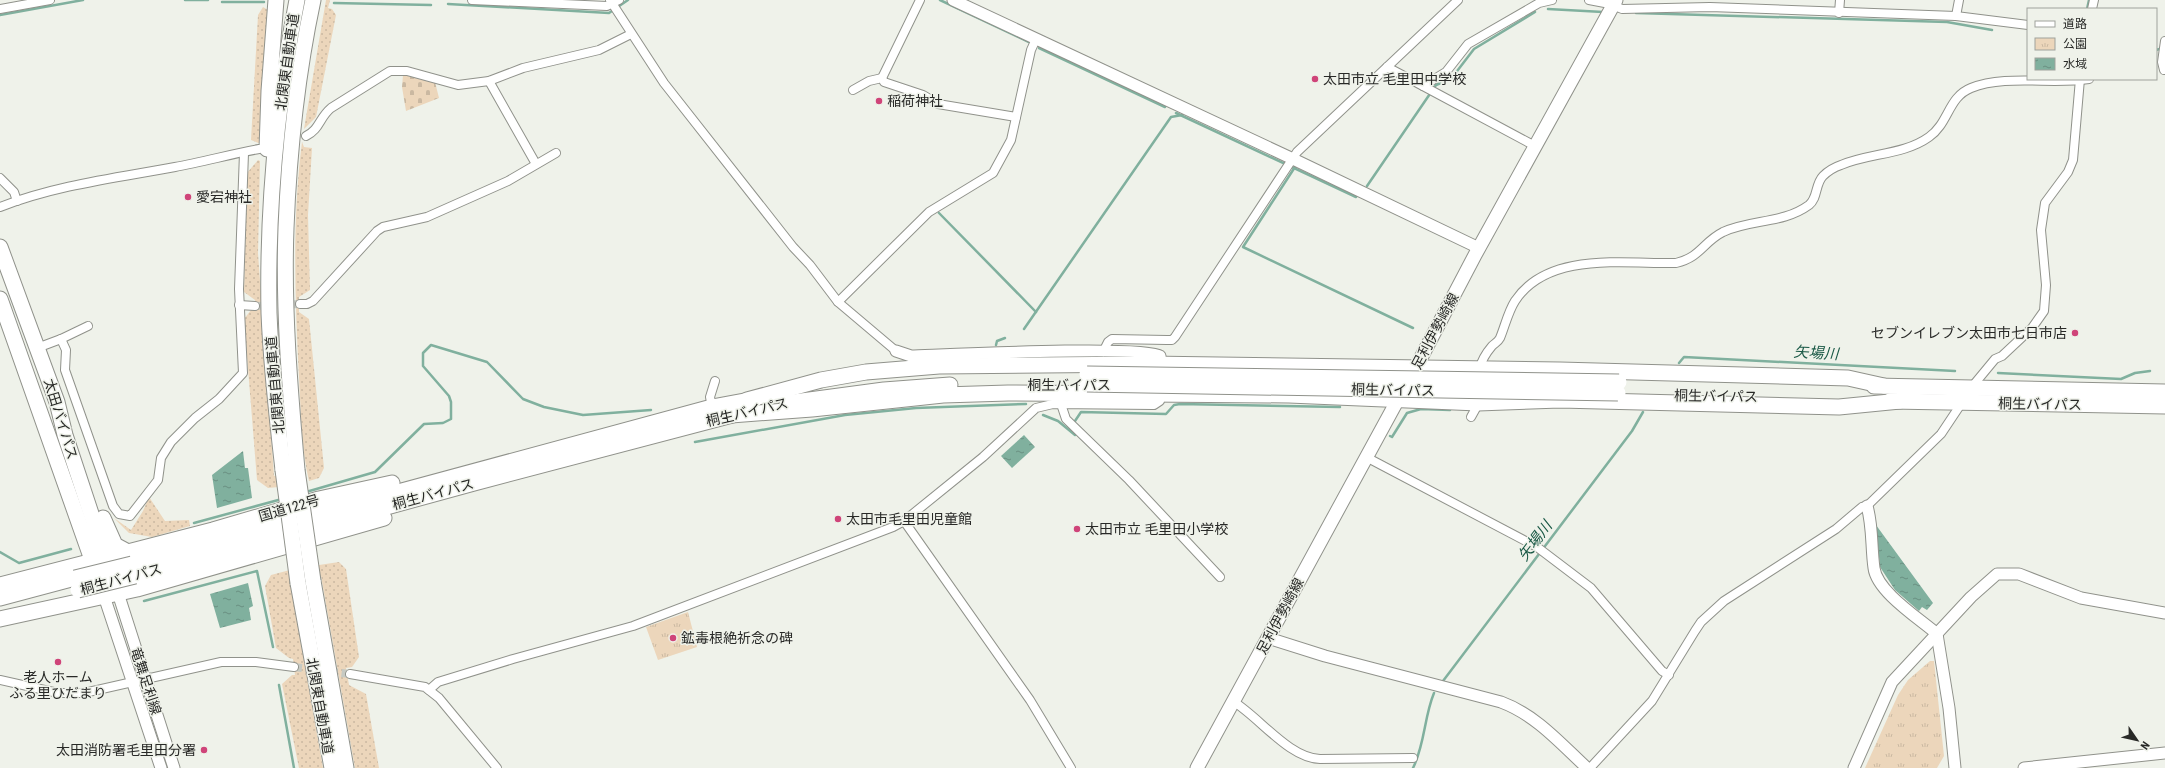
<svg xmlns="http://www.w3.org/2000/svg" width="2165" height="768" font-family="'Roboto Condensed','Noto Sans JP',sans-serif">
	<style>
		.grass { fill: url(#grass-dots) }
		.cemetery { fill: url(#cemetery-stones) }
		.park { fill: url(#park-tufts) }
		.water { fill: url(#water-ripples) }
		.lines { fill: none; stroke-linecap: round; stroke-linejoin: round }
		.stream { stroke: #80b09e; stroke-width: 2.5 }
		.street-tunnel { stroke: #c7cac3; stroke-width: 8; stroke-dasharray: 8 4; stroke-linecap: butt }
		.street-casing { stroke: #90928b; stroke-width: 10 }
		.secondary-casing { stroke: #90928b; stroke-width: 13 }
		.primary-casing { stroke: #90928b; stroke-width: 15 }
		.highway-casing { stroke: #90928b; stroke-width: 17 }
		.street { stroke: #fff; stroke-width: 8 }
		.secondary { stroke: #fff; stroke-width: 11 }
		.primary { stroke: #fff; stroke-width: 13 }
		.highway { stroke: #fff; stroke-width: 15 }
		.highway-bridge-casing { stroke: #90928b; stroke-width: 17; stroke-linecap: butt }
		.highway-bridge { stroke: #fff; stroke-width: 15 }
		.poi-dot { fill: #cf4479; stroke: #eff2ea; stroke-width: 1.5 }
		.labels { text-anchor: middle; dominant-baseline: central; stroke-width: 3; stroke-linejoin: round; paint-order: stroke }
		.street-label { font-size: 14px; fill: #282927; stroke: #eff2ea }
		.poi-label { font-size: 14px; fill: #282927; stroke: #eff2ea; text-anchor: start }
		.water-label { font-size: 15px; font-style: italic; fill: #195845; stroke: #eff2ea }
	</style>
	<defs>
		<pattern id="grass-dots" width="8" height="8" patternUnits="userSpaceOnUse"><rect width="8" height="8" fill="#ecd6bb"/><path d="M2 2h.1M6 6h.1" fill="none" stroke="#cab8a1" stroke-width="1.8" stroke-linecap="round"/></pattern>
		<pattern id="cemetery-stones" width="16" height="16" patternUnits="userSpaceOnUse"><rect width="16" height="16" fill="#ecd6bb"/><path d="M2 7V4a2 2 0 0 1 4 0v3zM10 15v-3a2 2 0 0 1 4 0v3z" fill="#cab8a1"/></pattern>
		<pattern id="park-tufts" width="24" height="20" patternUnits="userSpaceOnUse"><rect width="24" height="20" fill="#ecd6bb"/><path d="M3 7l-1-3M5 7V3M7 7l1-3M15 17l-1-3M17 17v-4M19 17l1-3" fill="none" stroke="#cab8a1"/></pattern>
		<pattern id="water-ripples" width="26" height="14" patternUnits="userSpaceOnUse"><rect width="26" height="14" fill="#80b09e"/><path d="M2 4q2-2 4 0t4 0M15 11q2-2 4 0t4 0" fill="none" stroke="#698f81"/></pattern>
	</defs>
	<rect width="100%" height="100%" fill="#eff2ea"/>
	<g class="grass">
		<path d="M326 0H330L328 8 332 9 336 15 316 117 304 129Z"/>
		<path d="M263 7 268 10 261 144 251 140 258 15Z"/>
		<path d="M302 142 304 147 312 148 308 215 310 290 299 297V312L309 319 324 468 319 478 309 481C301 447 301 412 299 378 295 300 292 220 302 142Z"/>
		<path d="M258 160 260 161 258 253 274 476 278 475 279 487 268 488 257 480 244 319 251 310H256L255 300 244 292 247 173Z"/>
		<path d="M149 497 165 521 189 520 190 526 152 537 129 533 114 518 131 530 143 511Z"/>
		<path d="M339 562 346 569 359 657 352 667 346 668 349 685 366 694 379 768H355L321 576H319V565Z"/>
		<path d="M290 570 292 581 290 582 323 768H299L282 684 292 675H295L293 659 289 658 276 648 265 586 271 575Z"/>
	</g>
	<path class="cemetery" d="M403 75C414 77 423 81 435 82L439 98 406 111 402 87Z"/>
	<g class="park">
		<path d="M688 612 697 647 658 660 646 627Z"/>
		<path d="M1930 661H1934L1944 756 1937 768H1865L1898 695 1908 680Z"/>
	</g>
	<g class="water">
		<path d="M1024 435 1035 447 1012 468 1001 456Z"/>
		<path d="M243 451 245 468H248L252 498 217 508 212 475Z"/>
		<path d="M1876 525 1933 603 1927 610 1922 607 1919 611 1895 590 1880 567Z"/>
		<path d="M248 583 253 606 249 608 251 620 220 628 210 594Z"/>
	</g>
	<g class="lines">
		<g class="stream">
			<path d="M185 0H208"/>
			<path d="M940 0 1029 42"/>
			<path d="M222 2H264"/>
			<path d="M334 3 431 5"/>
			<path d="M448 4 609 13 628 0"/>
			<path d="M1548 9 1603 12"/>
			<path d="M2087 9 2089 0"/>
			<path d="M1636 13 1947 22 1992 30"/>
			<path d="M0 15 83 0"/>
			<path d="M1039 48 1165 107"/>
			<path d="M2156 50 2163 48"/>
			<path d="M1176 113 1356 197"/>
			<path d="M1295 167 1243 247 1413 328"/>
			<path d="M1367 186 1436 85 1451 79 1474 49 1535 12"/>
			<path d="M939 213 1036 312"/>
			<path d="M1024 329 1171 117 1182 115"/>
			<path d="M996 345 997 341 1005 338"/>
			<path d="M1679 363 1684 357 1955 371"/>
			<path d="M1998 373 2121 379 2135 373 2150 371"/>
			<path d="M1043 415 1058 421 1075 435"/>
			<path d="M1075 421 1081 412 1166 414 1174 405 1180 404 1340 407"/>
			<path d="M1390 436 1392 437 1407 413 1421 409 1450 410"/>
			<path d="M695 442 845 415 916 408 1026 404"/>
			<path d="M306 492 375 472 424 424 443 423 451 419V402L449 396 423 366V353L431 345 487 362 523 399 544 407 583 415 651 410"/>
			<path d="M194 523 282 499"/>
			<path d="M0 552 19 563 71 549"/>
			<path d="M144 601 257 571 273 647"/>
			<path d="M1443 681 1632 431 1643 412"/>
			<path d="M279 685 294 768"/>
			<path d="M1413 768C1425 744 1424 717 1434 693"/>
		</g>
		<g class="street-tunnel">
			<path d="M255 306 300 304"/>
			<path d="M294 667 350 674"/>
		</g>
		<defs>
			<g id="street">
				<path d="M472 0 607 6 619 0"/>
				<path d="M610 0 664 83 793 247 810 265 838 302 896 351"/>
				<path d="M1589 0 1610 4 1622 9 1710 7 1956 16 2028 25"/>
				<path d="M0 9 50 0"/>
				<path d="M2092 9 2094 0"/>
				<path d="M1839 13 1840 0"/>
				<path d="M1956 16 1959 0"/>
				<path d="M1387 67 1423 86 1446 72 1468 44 1539 3 1552 0"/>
				<path d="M2164 70 2162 62 2165 41"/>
				<path d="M882 78 920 0"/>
				<path d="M489 81 536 164"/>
				<path d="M1423 86 1535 146"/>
				<path d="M853 90 869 81 882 78 884 82 923 95 938 104 1016 117"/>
				<path d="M306 136C320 129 319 118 331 108L390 71H407L458 85 489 81 523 68 599 50 631 34"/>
				<path d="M0 178 14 192 17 201"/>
				<path d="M0 207C57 185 116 178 175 167 203 162 231 154 259 149"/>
				<path d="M838 302 929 212 993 173 1011 140 1031 50 1036 39"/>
				<path d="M300 304H307L313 301 377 231 383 227 427 217 508 181 556 153"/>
				<path d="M239 305 255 306"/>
				<path d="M61 339 66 350 65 370 113 506 119 514 130 516 158 480 161 458 171 442 195 418 219 399 243 373 239 289 244 153"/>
				<path d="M37 348 61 339 88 326"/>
				<path d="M1103 352 1108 342 1112 339 1167 340H1172L1175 337 1297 152 1458 0"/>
				<path d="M1479 370C1481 362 1486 353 1492 346 1495 343 1498 342 1500 338 1505 326 1508 312 1515 301 1548 251 1625 264 1676 263 1701 257 1703 242 1723 232 1751 219 1783 224 1809 205 1818 198 1815 184 1823 176 1827 172 1835 167 1841 165 1869 153 1904 155 1929 137 1949 123 1948 97 1971 88 2006 74 2052 85 2089 79"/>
				<path d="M1971 388 1995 359 2002 356 2032 328 2044 311 2046 285 2041 230 2045 203 2068 172 2073 160 2080 79"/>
				<path d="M1061 404 1066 419 1129 480 1220 577"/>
				<path d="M712 407 710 397 715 381"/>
				<path d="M1471 417 1476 408 1478 400"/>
				<path d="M1366 457 1537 547 1591 588 1662 671 1669 675"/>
				<path d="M904 521 1030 700 1071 768"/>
				<path d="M350 674 425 687 439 698 497 768"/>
				<path d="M0 680 58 693H84L221 662H256L294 667"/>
				<path d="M429 690 438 682 513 659 633 626 893 527 904 521 983 457 1036 408 1053 404 1154 405 1160 401 1161 394"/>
				<path d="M1234 702C1260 718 1289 758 1320 759L1413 758"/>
				<path d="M1590 768 1652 701 1695 631 1701 622 1724 601 1836 529 1862 507 1867 506 1941 434 1963 401"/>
			</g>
			<g id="secondary">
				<path d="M953 0 1293 159 1479 248"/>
				<path d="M896 351 911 356C943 355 1145 345 1160 356L1162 372"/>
				<path d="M1867 506C1873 527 1871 547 1874 568 1877 592 1920 619 1937 634L1949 708 1955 768"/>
				<path d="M118 593 174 768"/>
				<path d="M104 596 161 768"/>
				<path d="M1268 638 1325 656 1501 702C1536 715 1560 743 1587 768"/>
				<path d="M1854 768 1892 682 1971 597 1997 574H2019L2081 598 2165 613"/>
				<path d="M2024 768 2165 753"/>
			</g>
			<g id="primary">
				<path d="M1412 375 1475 255 1616 0"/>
				<path d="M1197 768 1402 392"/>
			</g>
			<g id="highway">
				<path d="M267 149 269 91 276 0"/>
				<path d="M0 247 57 402 65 435 109 568"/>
				<path d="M0 299 96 571"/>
				<path d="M1874 386 2165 392"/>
				<path d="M747 400 821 380 866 372 939 366 1148 364 1560 370 1848 378 1884 386"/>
				<path d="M1890 401 2165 406"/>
				<path d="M787 403 884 390 950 385"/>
				<path d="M731 415 812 409 943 395 1008 393 1289 395 1478 403 1560 400 1839 407 1900 401"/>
				<path d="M283 470C277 418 271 366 269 313 267 209 277 102 297 0"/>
				<path d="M297 470C290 390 283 309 286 228 289 151 297 75 313 0"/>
				<path d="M103 518 115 545 128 552"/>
				<path d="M132 564 712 407 755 399"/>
				<path d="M135 576 474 483 740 413"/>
				<path d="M313 581 346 768"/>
				<path d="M298 583 332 768"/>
				<path d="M0 585 213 530 319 499 392 483"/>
				<path d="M0 598 75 578"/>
				<path d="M0 619 137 589 384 518"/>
			</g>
		</defs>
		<use href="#street" class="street-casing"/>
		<use href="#secondary" class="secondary-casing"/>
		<use href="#primary" class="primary-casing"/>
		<use href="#highway" class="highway-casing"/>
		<use href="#street" class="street"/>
		<use href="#secondary" class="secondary"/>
		<use href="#primary" class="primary"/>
		<use href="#highway" class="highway"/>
		<defs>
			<g id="highway-bridge">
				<path d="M1087 374 1619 382"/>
				<path d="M1087 384 1618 393"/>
				<path d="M283 470 298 583"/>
				<path d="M297 470 313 581"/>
				<path d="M75 578 132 564"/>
				<path d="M78 590 135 576"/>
			</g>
		</defs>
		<use href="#highway-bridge" class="highway-bridge-casing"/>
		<use href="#highway-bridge" class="highway-bridge"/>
	</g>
	<g class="poi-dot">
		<circle cx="1315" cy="79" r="4"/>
		<circle cx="879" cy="101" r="4"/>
		<circle cx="188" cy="197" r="4"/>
		<circle cx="2075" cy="333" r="4"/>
		<circle cx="838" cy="519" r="4"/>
		<circle cx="1077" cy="529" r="4"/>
		<circle cx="673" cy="638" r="4"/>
		<circle cx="58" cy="662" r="4"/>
		<circle cx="204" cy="750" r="4"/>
	</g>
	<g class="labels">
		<g class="street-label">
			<text transform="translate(287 62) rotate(-82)">北関東自動車道</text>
			<text transform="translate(1435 331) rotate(-62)">足利伊勢崎線</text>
			<text transform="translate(275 385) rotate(-95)">北関東自動車道</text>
			<text x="1069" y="385">桐生バイパス</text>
			<text transform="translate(1393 390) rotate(1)">桐生バイパス</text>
			<text transform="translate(1716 396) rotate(1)">桐生バイパス</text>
			<text transform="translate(2040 404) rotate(1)">桐生バイパス</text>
			<text transform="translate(747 412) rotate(-13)">桐生バイパス</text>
			<text transform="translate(61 419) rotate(73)">太田バイパス</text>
			<text transform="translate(433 494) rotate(-15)">桐生バイパス</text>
			<text transform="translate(289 508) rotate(-16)">国道122号</text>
			<text transform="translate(121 579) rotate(-15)">桐生バイパス</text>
			<text transform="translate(1280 616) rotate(-62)">足利伊勢崎線</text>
			<text transform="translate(146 681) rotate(72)">竜舞足利線</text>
			<text transform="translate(320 706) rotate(80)">北関東自動車道</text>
		</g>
		<g class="poi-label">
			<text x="1323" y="79">太田市立 毛里田中学校</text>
			<text x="887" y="101">稲荷神社</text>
			<text x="196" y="197">愛宕神社</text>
			<text x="2067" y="333" text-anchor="end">セブンイレブン太田市七日市店</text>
			<text x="846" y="519">太田市毛里田児童館</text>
			<text x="1085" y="529">太田市立 毛里田小学校</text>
			<text x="681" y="638">鉱毒根絶祈念の碑</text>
			<text x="58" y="677" text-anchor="middle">老人ホーム<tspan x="58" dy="16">ふる里ひだまり</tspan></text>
			<text x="196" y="750" text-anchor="end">太田消防署毛里田分署</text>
		</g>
		<g class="water-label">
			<text transform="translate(1816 353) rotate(3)">矢場川</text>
			<text transform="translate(1535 541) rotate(-53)">矢場川</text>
		</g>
	</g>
	<rect x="2027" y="8" width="130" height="72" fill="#eff2ea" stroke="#9fa29c"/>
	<rect x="2035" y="21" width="20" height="6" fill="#ffffff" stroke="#9fa29c"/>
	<text x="2063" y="28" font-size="12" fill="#282927">道路</text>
	<rect x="2035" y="38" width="20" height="12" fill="url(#park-tufts)" stroke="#9fa29c"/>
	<text x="2063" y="48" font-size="12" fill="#282927">公園</text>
	<rect x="2035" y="58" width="20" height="12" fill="url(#water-ripples)" stroke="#9fa29c"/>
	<text x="2063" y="68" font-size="12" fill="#282927">水域</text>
	<g transform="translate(2137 740) rotate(124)" stroke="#eff2ea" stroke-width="3" paint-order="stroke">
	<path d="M0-3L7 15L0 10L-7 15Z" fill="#282927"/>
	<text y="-6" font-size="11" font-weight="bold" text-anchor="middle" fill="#282927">N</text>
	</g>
</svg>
